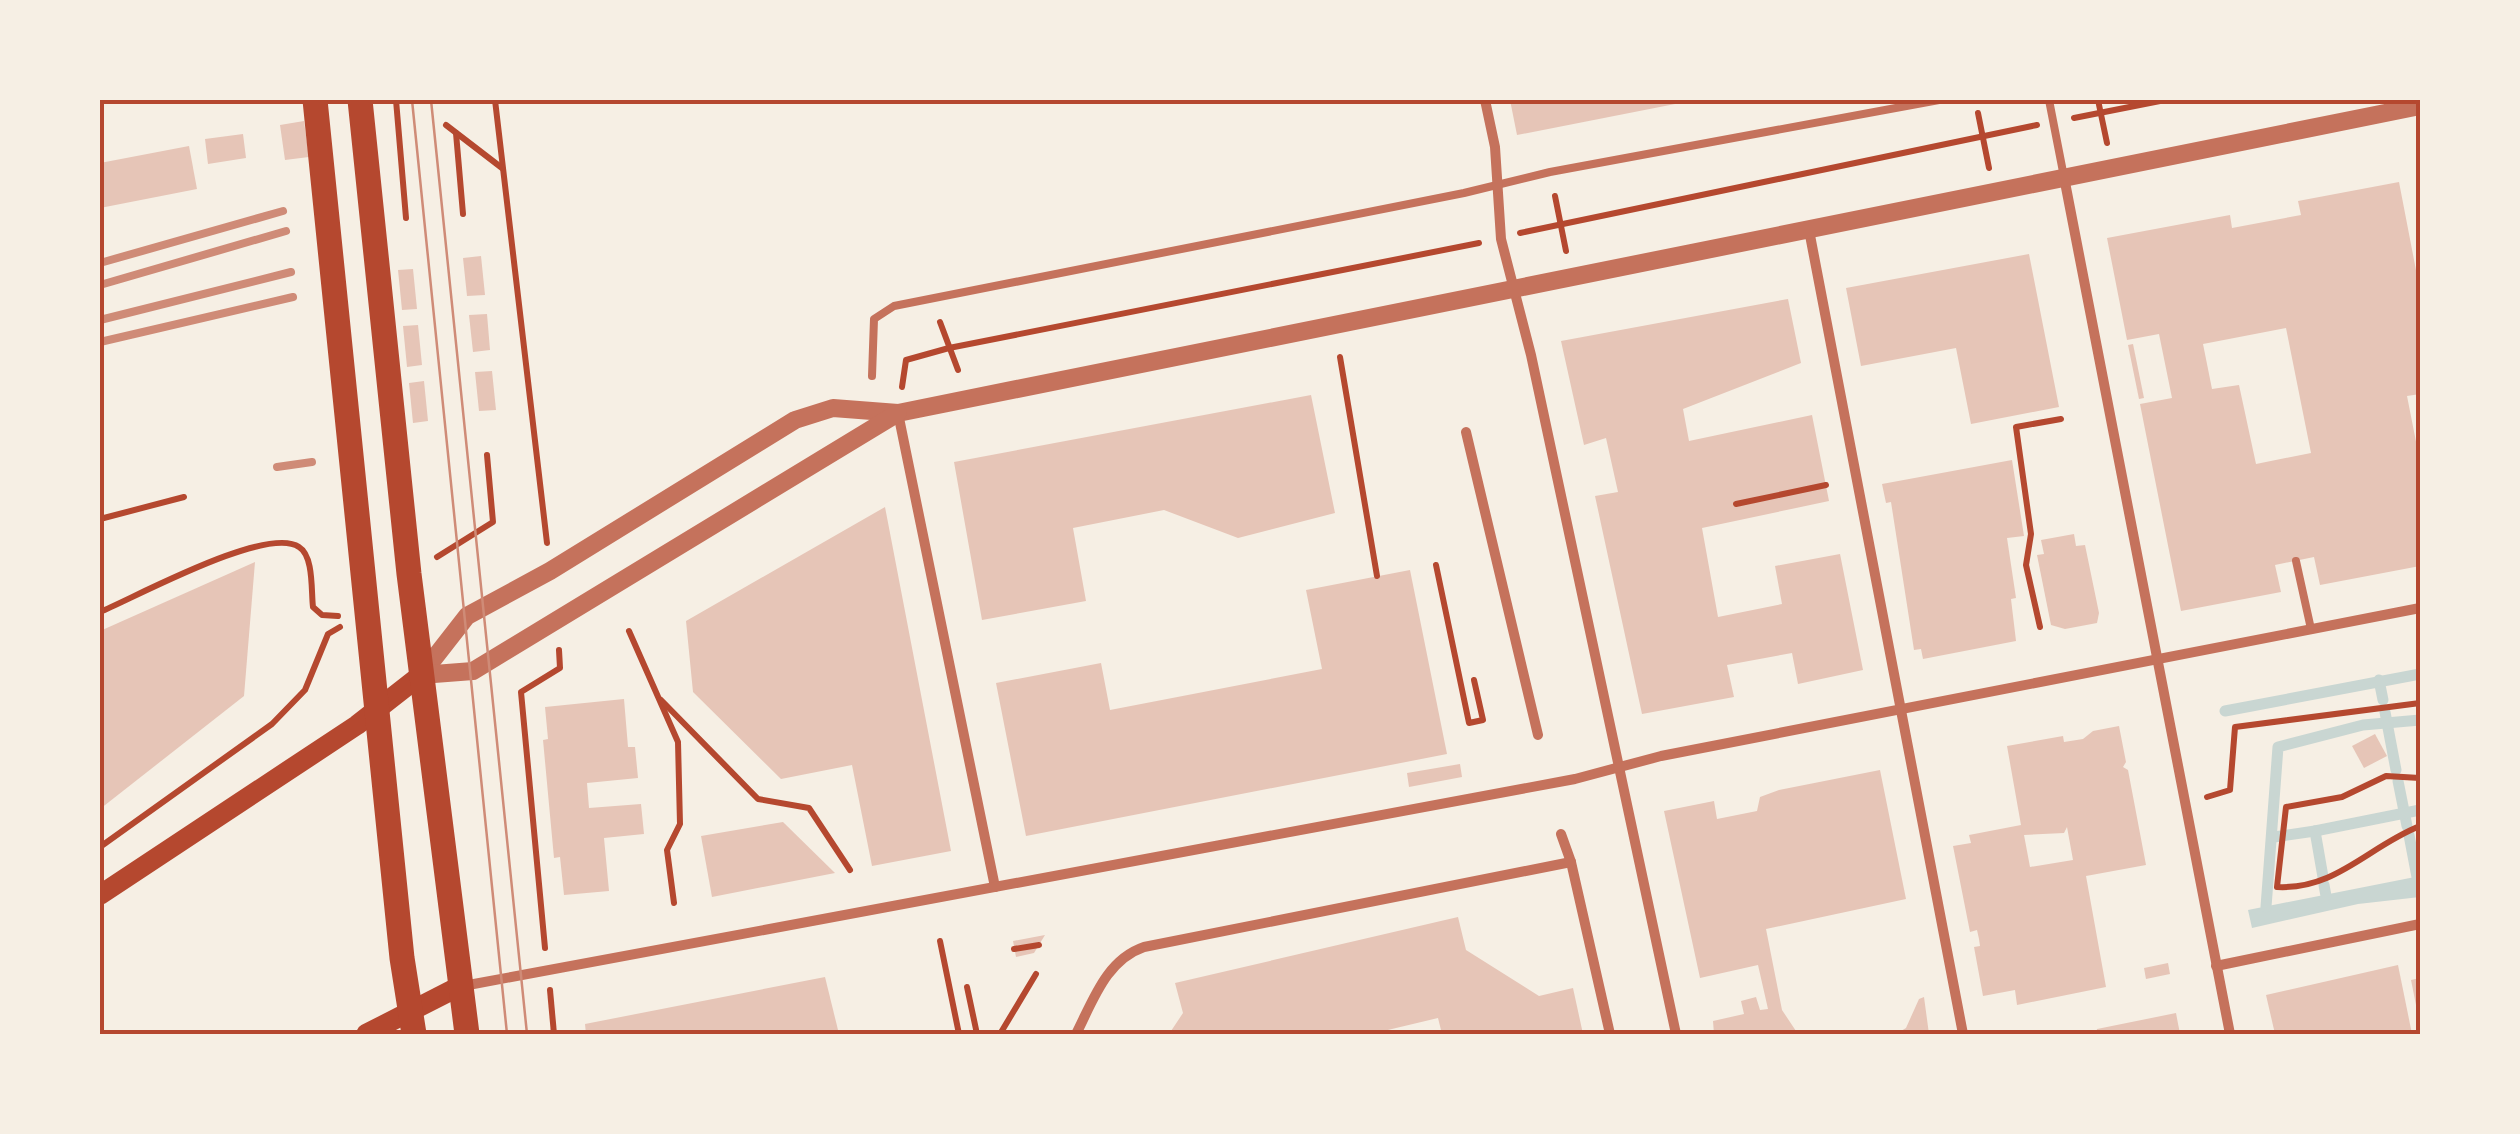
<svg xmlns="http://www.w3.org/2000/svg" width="2520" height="1134" font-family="'Source Sans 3',sans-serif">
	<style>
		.water { fill: #c9d6d2 }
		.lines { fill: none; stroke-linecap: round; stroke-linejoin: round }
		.stream { stroke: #c9d6d2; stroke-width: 11 }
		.building { fill: #e6c5b7; fill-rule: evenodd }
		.path { stroke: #b5482f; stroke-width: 6 }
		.service { stroke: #c5725c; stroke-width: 8 }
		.minor { stroke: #c5725c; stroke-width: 10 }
		.tertiary { stroke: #c5725c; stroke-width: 18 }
		.secondary { stroke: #b5482f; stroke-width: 20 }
		.primary { stroke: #b5482f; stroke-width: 25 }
		.tram { stroke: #cf8b77; stroke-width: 2.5 }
		.rail { stroke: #cf8b77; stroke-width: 8 }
		.neatline { fill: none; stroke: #b5482f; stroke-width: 4 }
	</style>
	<rect width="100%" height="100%" fill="#f6efe4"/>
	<path class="water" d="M2420 876V897L2358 904 2252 928 2248 910Z"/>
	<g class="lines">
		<g class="stream">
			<path d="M2379 680 2383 700"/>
			<path d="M2225 711 2420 674"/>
			<path d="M2385 712 2396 770"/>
			<path d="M2398 781 2407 826"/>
			<path d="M2409 835 2417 877"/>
			<path d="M2274 837 2315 831"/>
			<path d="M2323 877 2315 831 2420 810"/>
			<path d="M2324 885 2326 896"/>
			<path d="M2266 907 2278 747 2363 725 2420 720"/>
		</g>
	</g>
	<g class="building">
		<path d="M1510 100H1676L1675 104 1517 135Z"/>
		<path d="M304 121 309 157 285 160 280 125Z"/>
		<path d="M243 134 246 158 208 164 205 139Z"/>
		<path d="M189 146 197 189 100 208V163Z"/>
		<path d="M2399 182 2420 291V394L2407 396 2420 462V566L2320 585 2314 557 2275 565 2281 592 2181 611 2140 404 2172 398 2159 334 2127 340 2107 238 2230 215 2232 228 2301 215 2298 201ZM2286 328 2311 453 2256 464 2239 385 2212 389 2203 344Z"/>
		<path d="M2029 254 2059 407 1971 424 1956 348 1861 366 1846 288Z"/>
		<path d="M481 256 485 295 467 296 463 258Z"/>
		<path d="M413 269 417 309 402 310 398 270Z"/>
		<path d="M1788 299 1801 363 1683 409 1689 441 1812 415 1829 501 1702 528 1718 617 1782 604 1775 566 1840 554 1863 670 1798 684 1792 653 1727 665 1734 697 1642 714 1595 496 1618 492 1606 438 1584 445 1561 341Z"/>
		<path d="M487 314 490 350 473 352 469 315Z"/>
		<path d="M418 325 422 365 407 367 403 326Z"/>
		<path d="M2133 344 2144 398 2139 399 2128 345Z"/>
		<path d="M492 371 496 410 479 411 475 372Z"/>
		<path d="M424 381 428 421 413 423 409 383Z"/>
		<path d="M1311 395 1335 513 1238 538 1164 510 1073 528 1086 601 982 620 954 462Z"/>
		<path d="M2012 460 2024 536 2007 538 2016 598 2011 599 2016 641 1923 659 1921 649 1914 650 1891 502 1886 503 1882 484Z"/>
		<path d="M885 507 951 851 872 866 852 765 781 779 693 692 686 621Z"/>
		<path d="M2074 534 2076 546 2085 545 2099 613 2097 623 2065 629 2051 625 2037 555 2044 554 2041 540Z"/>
		<path d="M255 562 244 696 100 809V631Z"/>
		<path d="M1410 570 1447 754 1026 836 996 683 1101 663 1110 710 1322 669 1306 590Z"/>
		<path d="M624 699 628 747H635L638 778 587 783 589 808 641 804 644 834 604 838 609 891 564 895 560 857 554 858 543 740 548 739 545 707Z"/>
		<path d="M2119 726 2126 762 2123 767 2128 770 2146 865 2086 876 2106 987 2017 1005 2015 990 1983 996 1974 947 1980 946 1979 939 1977 930 1970 932 1953 846 1971 843 1969 835 2021 825 2007 746 2063 736 2064 742 2083 739 2093 731ZM2067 827 2073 860 2030 867 2024 835 2064 833Z"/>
		<path d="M2375 734 2387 756 2364 768 2352 746Z"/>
		<path d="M1460 764 1462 777 1409 787 1407 773Z"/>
		<path d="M1880 770 1906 899 1766 929 1782 1010 1798 1034H1714L1713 1021 1744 1014 1741 1001 1756 997 1760 1010 1768 1009 1758 965 1700 978 1664 811 1714 801 1717 819 1757 811 1760 797 1779 790Z"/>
		<path d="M783 822 835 873 712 897 701 836Z"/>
		<path d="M1458 917 1466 950 1539 996 1573 988 1583 1034H1442L1438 1018 1371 1034H1169L1183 1013 1175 983Z"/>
		<path d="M1045 935 1034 953 1016 957 1013 941Z"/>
		<path d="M2168 963 2170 974 2146 979 2144 968Z"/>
		<path d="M2398 965 2412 1034H2275L2266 995Z"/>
		<path d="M825 977 839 1034H586L585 1024Z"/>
		<path d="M2420 978V1015H2418L2411 980Z"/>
		<path d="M1924 997 1929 1034H1896L1906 1028 1919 999Z"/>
		<path d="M2176 1013 2180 1034H2096L2097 1029Z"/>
	</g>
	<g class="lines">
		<g class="path">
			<path d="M396 100 406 218"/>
			<path d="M495 100 547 543"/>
			<path d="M2098 100 2107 143"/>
			<path d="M1978 113 1989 168"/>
			<path d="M2074 118 2165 100"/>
			<path d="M446 125 502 168"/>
			<path d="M456 133 463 214"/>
			<path d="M1555 196 1566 251"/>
			<path d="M1520 233 2037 125"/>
			<path d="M940 322 958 370"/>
			<path d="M1340 357 1377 576"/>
			<path d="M902 387 906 360 949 348 1479 243"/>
			<path d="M1736 504 1826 485"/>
			<path d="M100 519 184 497"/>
			<path d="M437 557 493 522 487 455"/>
			<path d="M1436 565 1469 723 1483 720 1474 680"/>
			<path d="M100 612C136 597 267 525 299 547 314 556 311 592 313 607L322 615 338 616"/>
			<path d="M2040 627 2026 565 2031 534 2016 427 2061 419"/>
			<path d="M629 631 678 742 680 824 667 850 674 903"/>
			<path d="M661 700 758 799 809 808 850 870"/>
			<path d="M2420 778 2386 776 2342 797 2286 807 2277 887C2336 890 2369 846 2420 826"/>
			<path d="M2207 797 2230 790 2235 727 2420 703"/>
			<path d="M100 847 272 724 305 690 328 634 340 627"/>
			<path d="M940 941 959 1034"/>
			<path d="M545 948 521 692 560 668 559 650"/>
			<path d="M1014 949 1039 945"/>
			<path d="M967 987 977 1034"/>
			<path d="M550 990 554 1034"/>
			<path d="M1000 1034 1036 974"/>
		</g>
		<g class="service">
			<path d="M2049 100 2064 177"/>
			<path d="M872 376 874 319 894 306 1464 193 1550 172 1939 100"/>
			<path d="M2296 561 2311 629"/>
		</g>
		<g class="minor">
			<path d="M1485 100 1495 147 1501 239 1531 355 1676 1034"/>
			<path d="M2064 177 2230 1034"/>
			<path d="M1809 230 1963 1034"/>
			<path d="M898 413 995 887"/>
			<path d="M1466 432 1538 735"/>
			<path d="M1561 834 1571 862 1610 1034"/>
			<path d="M2216 966 2420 924"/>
			<path d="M463 986 1575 779 1661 756 2420 608"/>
			<path d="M1076 1034C1093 1001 1106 960 1144 947L1571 862"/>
		</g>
		<g class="tertiary">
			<path d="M421 675 467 616 550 571 795 420 833 408 898 413 2420 106"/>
			<path d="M421 675 473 671 898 413"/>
		</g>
		<g class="secondary">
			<path d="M100 895 357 725 421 675"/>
			<path d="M366 1034 460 986"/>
		</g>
		<g class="primary">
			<path d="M315 100 402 958 414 1034"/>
			<path d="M360 100 409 574 467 1034"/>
		</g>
		<g class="tram">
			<path d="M412 100 507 1034"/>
			<path d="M431 100 527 1034"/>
		</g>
		<g class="rail">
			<path d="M100 263 283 211"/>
			<path d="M100 285 286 231"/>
			<path d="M100 320 291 272"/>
			<path d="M100 342 293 297"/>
			<path d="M277 467 312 462"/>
		</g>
	</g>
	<rect width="2520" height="1134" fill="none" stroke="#f6efe4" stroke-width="205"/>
	<rect x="102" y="102" width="2316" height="930" class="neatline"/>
</svg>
